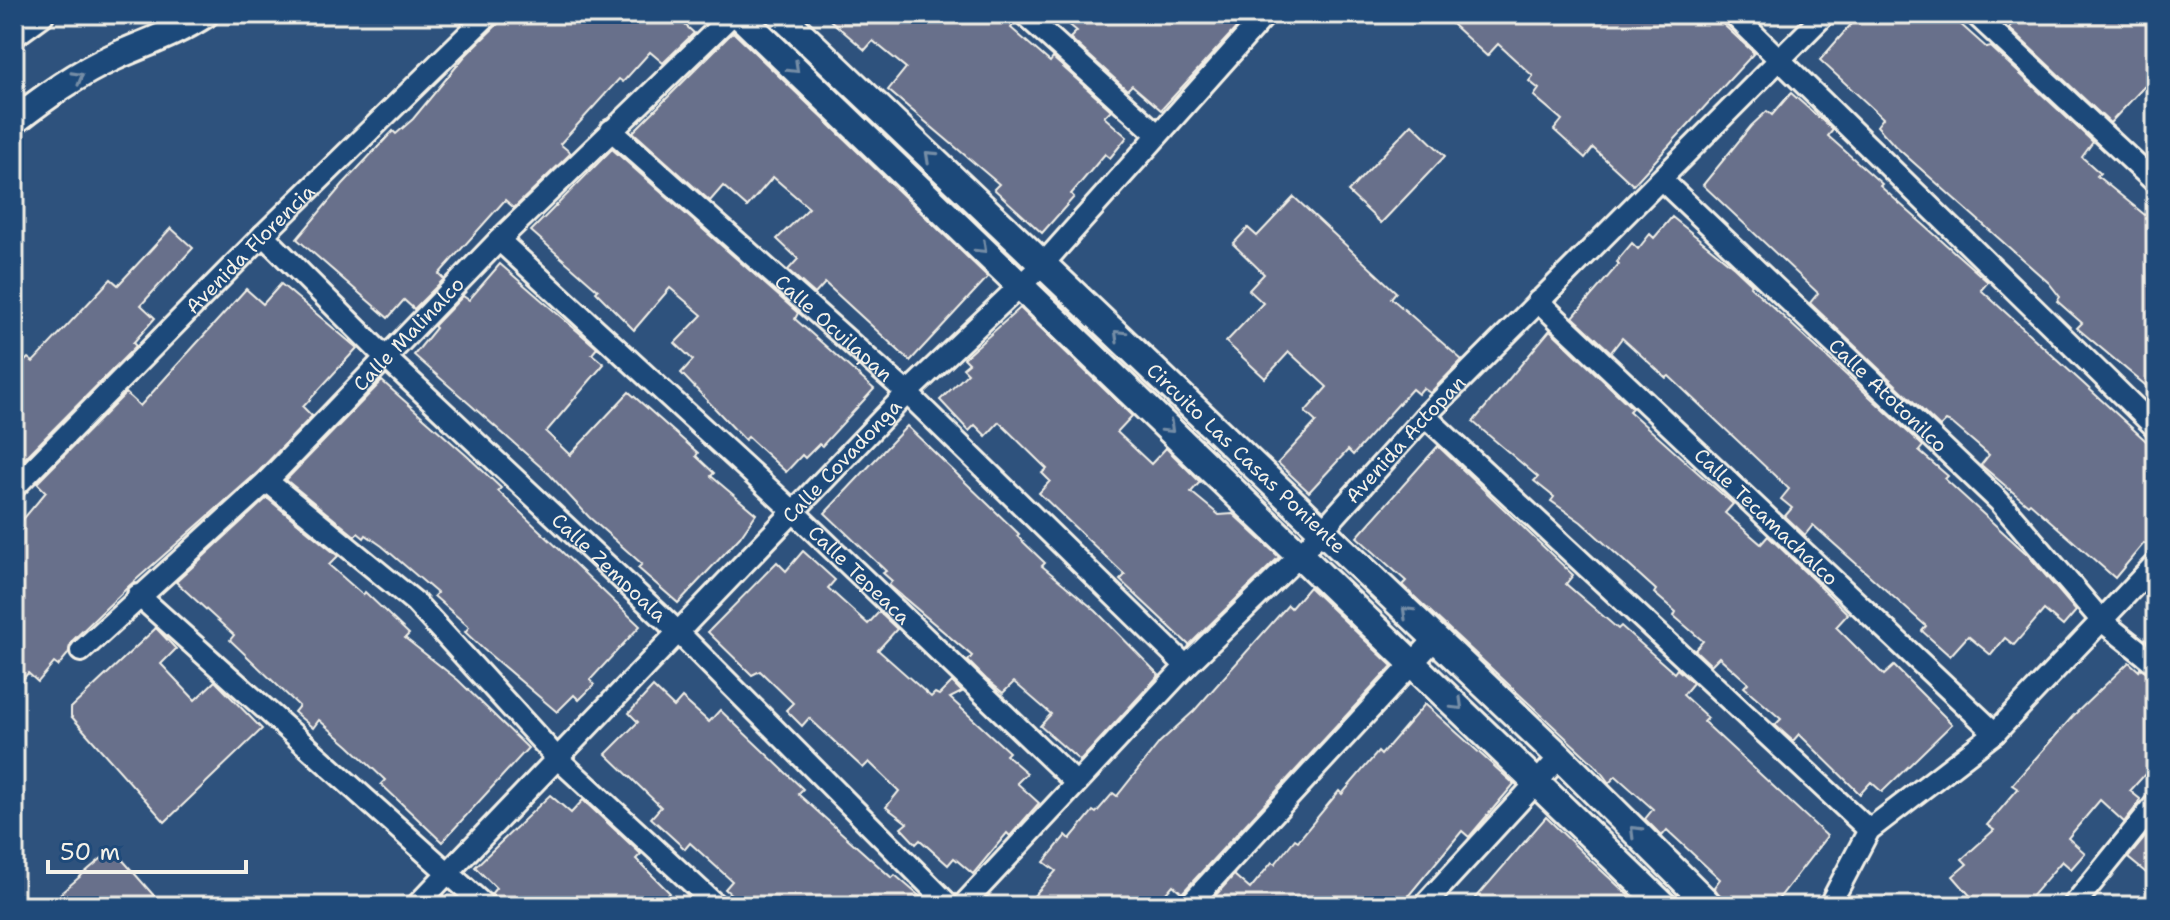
<svg xmlns="http://www.w3.org/2000/svg" width="2170" height="920" font-family="'Shantell Sans',sans-serif">
	<style>
		.building { fill: #68708b; stroke: #f4f1e8; stroke-width: 2 }
		.lines { fill: none; stroke-linecap: round; stroke-linejoin: round }
		.minor-casing { stroke: #f4f1e8; stroke-width: 26 }
		.tertiary-casing { stroke: #f4f1e8; stroke-width: 32 }
		.minor { stroke: #1f4a7a; stroke-width: 20 }
		.tertiary { stroke: #1f4a7a; stroke-width: 26 }
		.oneway { stroke: #748da6 }
		.labels { text-anchor: middle; dominant-baseline: central; stroke-width: 8; stroke-linejoin: round; paint-order: stroke }
		.street-label { font-size: 20px; fill: #f4f1e8; stroke: #1f4a7a }
	</style>
	<rect width="100%" height="100%" fill="#2e527d"/>
	<filter id="ink" filterUnits="userSpaceOnUse"><feTurbulence type="fractalNoise" baseFrequency=".0125" numOctaves="2"/><feDisplacementMap in="SourceGraphic" scale="16" xChannelSelector="R" yChannelSelector="G"/><feConvolveMatrix kernelMatrix="1 2 1 2 8 2 1 2 1" color-interpolation-filters="sRGB"/></filter>
	<g filter="url(#ink)">
		<g class="building">
			<path d="M508 14H673L694 33 663 63 650 52 623 82 619 79 560 144 571 153 514 208 505 200 439 274 444 279 414 309 404 300 388 318 297 239 343 184 393 131 396 134 413 119 465 56Z"/>
			<path d="M823 14H1011L1015 23 1011 28 1050 62 1053 58 1111 110 1104 117 1127 137 1110 158 1105 154 1071 194 1074 197 1042 233 994 189 999 184 888 90 906 68 873 41 865 50Z"/>
			<path d="M1056 14H1249L1161 110 1132 85 1127 90 1070 38 1077 31Z"/>
			<path d="M1441 14H1712L1754 53 1633 185 1593 148 1585 158 1554 130 1562 120 1534 96 1539 89 1529 81 1533 76 1498 44 1487 56Z"/>
			<path d="M1860 14H1949L1987 48 1991 47 2093 142 2082 157 2100 173 2097 176 2156 224V394L2077 328 2082 323 2057 301 2060 297 2049 283 1895 146 1877 126 1883 118 1820 60Z"/>
			<path d="M2023 14H2156V74L2110 123 2009 28Z"/>
			<path d="M733 32 988 277 910 361 825 283 815 294 788 270 798 259 777 239 809 208 773 177 747 207 723 186 710 201 633 132Z"/>
			<path d="M1791 93 1833 130 1828 136 1882 184 1880 186 1988 282 1981 290 2156 450V550L2144 543 2115 578 2030 503 2028 505 1981 465 1989 455 1953 424 1946 421 1940 427 1810 303 1818 293 1703 185 1751 126 1767 111 1772 115Z"/>
			<path d="M1412 124 1445 156 1381 223 1348 192Z"/>
			<path d="M612 149 798 313 795 319 874 389 822 446 819 444 805 458 802 455 786 472 748 437 745 440 681 373 693 360 675 343 702 315 670 288 634 330 596 292 598 290 531 231Z"/>
			<path d="M1294 197 1396 292 1391 298 1462 360 1430 393 1423 388 1418 394 1412 389 1353 455 1348 450 1309 492 1278 463 1316 422 1305 412 1327 387 1289 352 1265 378 1226 342 1263 303 1249 290 1264 274 1233 244 1248 228 1257 236Z"/>
			<path d="M1672 217 1734 267 1752 284 1750 286 1923 446 1919 451 1948 476 1945 479 2028 555 2076 611 2063 626 2044 610 2014 645 2005 638 1991 655 1968 636 1950 656 1922 631 1926 626 1813 525 1805 535 1785 516 1792 508 1781 499 1789 489 1669 376 1666 378 1622 338 1611 352 1573 317 1619 264 1616 262 1632 243 1638 249 1650 234 1654 238Z"/>
			<path d="M171 228 193 248 141 305 155 318 133 343 136 346 19 464 14 459V372L28 358 33 362 111 279 118 285Z"/>
			<path d="M500 264 597 348 592 354 604 364 546 432 570 455 629 392 698 453 696 456 714 473 711 476 756 514 740 537 678 603 638 568 642 564 589 517 550 475 414 355 436 328 434 326 463 296 469 300Z"/>
			<path d="M281 284 357 348 303 407 312 416 258 472 129 586 72 641 68 654 58 666 54 663 38 682 28 673 14 690V530L46 492 37 483 126 393 140 406 246 289 263 304Z"/>
			<path d="M1020 308 1132 416 1117 432 1151 464 1166 448 1200 482 1191 492 1219 515 1233 514 1279 557 1189 645 1120 580 1125 575 1039 493 1050 481 1042 473 1047 469 999 422 986 436 975 425 969 431 940 400 968 373 963 368 969 363 964 358Z"/>
			<path d="M1550 330 1632 408 1629 411 1733 504 1725 513 1761 544 1768 536 1848 614 1836 627 1884 675 1894 666 1952 724 1882 792 1871 782 1860 794 1799 734 1793 741 1775 725 1781 719 1744 687 1748 683 1719 657 1711 665 1695 650 1703 641 1674 616 1676 612 1654 593 1656 590 1581 522 1551 501 1554 497 1534 481 1538 477 1473 422Z"/>
			<path d="M382 381 467 456 501 488 498 491 640 626 590 680 594 685 579 700 574 695 557 712 483 649 465 632 469 627 434 596 437 593 382 546 366 535 364 538 358 533 355 536 286 480Z"/>
			<path d="M907 426 1019 534 1017 536 1045 563 1042 566 1096 611 1159 675 1080 761 1040 726 1051 714 1014 682 1003 693 986 679 968 661 972 656 889 585 892 581 883 573 886 571 825 513Z"/>
			<path d="M1438 446 1573 575 1566 584 1618 629 1621 626 1674 673 1677 669 1693 683 1683 695 1708 718 1704 722 1827 836 1773 906H1726L1714 887 1720 879 1667 830 1662 836 1645 819 1653 809 1616 776 1609 783 1597 767 1402 585 1406 581 1357 537Z"/>
			<path d="M267 498 338 556 329 565 363 595 365 592 409 634 405 638 458 680 528 748 442 842 381 784 385 780 349 746 319 720 313 728 294 712 299 706 230 640 234 635 176 582Z"/>
			<path d="M803 551 835 580 828 588 868 624 879 612 897 629 878 650 931 697 935 693 939 695 952 682 962 692 950 698 1009 752 1006 755 1027 773 1017 783 1039 803 1010 836 1007 833 973 874 954 858 948 865 920 840 916 844 901 828 907 823 886 807 899 791 869 762 863 768 809 718 802 726 786 710 793 703 760 671 752 675 708 632 777 562 786 571Z"/>
			<path d="M1309 587 1392 666 1182 893 1173 885 1155 906H1025L1056 871 1044 862 1066 835 1070 839 1093 811 1096 813 1113 793 1117 796 1160 742 1194 711 1288 605 1291 608Z"/>
			<path d="M156 628 176 649 161 664 195 700 215 681 262 729 165 822 71 716V708Z"/>
			<path d="M2129 662 2139 671 2140 668 2156 677V762L2130 791 2140 799 2139 803 2124 822 2100 800 2068 838 2085 853 2071 869 2062 861 2023 906H1979L1953 876 1967 864 1962 859 1994 830 1987 825 2018 789 2012 785 2073 716Z"/>
			<path d="M653 687 674 707 682 698 709 722 720 710 803 789 798 794 892 878 895 875 931 906H744L725 889 732 881 690 843 685 849 651 818 661 807 606 754 638 722 629 713Z"/>
			<path d="M1425 704 1514 784 1469 837 1462 831 1400 906H1206L1234 875 1250 889 1272 862 1275 864 1295 839 1298 841 1339 791 1342 794 1378 752 1381 755Z"/>
			<path d="M550 795 571 813 583 800 641 854 636 859 670 893 656 906H504L491 894 496 888 475 867Z"/>
			<path d="M1546 817 1588 858 1640 906H1469Z"/>
			<path d="M2156 824V881L2128 858Z"/>
			<path d="M113 849 163 906H46L90 868Z"/>
		</g>
		<g class="lines">
			<defs>
				<g id="minor">
					<path d="M1024 14 1157 134"/>
					<path d="M1733 14 2156 428"/>
					<path d="M1975 14 2156 183"/>
					<path id="s1" d="M611 130 907 393 1186 666"/>
					<path id="s2" d="M1662 180 1999 501 2102 621 2156 664"/>
					<path id="s3" d="M263 235 386 358 678 632 950 906"/>
					<path id="s4" d="M499 240 794 512 1075 782"/>
					<path id="s5" d="M1538 301 1995 733"/>
					<path d="M1425 416 1869 830"/>
					<path d="M267 481 415 602 557 758 717 906"/>
					<path id="s6" d="M14 488 263 235 489 14"/>
					<path d="M138 595 485 906"/>
					<path id="s7" d="M81 651 267 481 499 240 733 14"/>
					<path id="s8" d="M416 906 907 393 1044 263 1266 14"/>
					<path id="s9" d="M962 906 1186 666 1300 555 1425 416 1825 14"/>
					<path d="M1188 906 1435 639"/>
					<path d="M1423 906 1560 757"/>
					<path d="M1829 906 1869 830 1995 733 2156 563"/>
					<path d="M2073 906 2156 803"/>
				</g>
				<g id="tertiary">
					<path d="M738 14 1664 906"/>
					<path id="s10" d="M780 14 1560 757 1710 906"/>
					<path d="M14 33 40 14"/>
					<path d="M14 121C45 97 78 73 114 57 145 43 176 33 205 14"/>
				</g>
			</defs>
			<use href="#minor" class="minor-casing"/>
			<use href="#tertiary" class="tertiary-casing"/>
			<use href="#minor" class="minor"/>
			<use href="#tertiary" class="tertiary"/>
		</g>
		<defs><path id="oneway-chevron" d="M-2-3.5L2.5 0L-2 3.5" fill="none" stroke-width="1.6" stroke-linecap="round" stroke-linejoin="round" transform="scale(2)"/></defs>
		<g class="oneway">
			<use href="#oneway-chevron" transform="translate(794 68) rotate(44)"/>
			<use href="#oneway-chevron" transform="translate(78 77) rotate(-30)"/>
			<use href="#oneway-chevron" transform="translate(930 156) rotate(-137)"/>
			<use href="#oneway-chevron" transform="translate(982 248) rotate(44)"/>
			<use href="#oneway-chevron" transform="translate(1119 335) rotate(-136)"/>
			<use href="#oneway-chevron" transform="translate(1169 428) rotate(44)"/>
			<use href="#oneway-chevron" transform="translate(1407 612) rotate(-136)"/>
			<use href="#oneway-chevron" transform="translate(1458 705) rotate(44)"/>
			<use href="#oneway-chevron" transform="translate(1635 831) rotate(-135)"/>
		</g>
	</g>
	<g class="labels">
		<g class="street-label">
			<text stroke="none"><textPath href="#s6" startOffset="336">Avenida Florencia</textPath></text>
			<text stroke="none"><textPath href="#s1" startOffset="298">Calle Ocuilapan</textPath></text>
			<text stroke="none"><textPath href="#s7" startOffset="456">Calle Malinalco</textPath></text>
			<text stroke="none"><textPath href="#s2" startOffset="312">Calle Atotonilco</textPath></text>
			<text stroke="none"><textPath href="#s9" startOffset="644">Avenida Actopan</textPath></text>
			<text stroke="none"><textPath href="#s10" startOffset="644">Circuito Las Casas Poniente</textPath></text>
			<text stroke="none"><textPath href="#s8" startOffset="616">Calle Covadonga</textPath></text>
			<text stroke="none"><textPath href="#s5" startOffset="314">Calle Tecamachalco</textPath></text>
			<text stroke="none"><textPath href="#s3" startOffset="480">Calle Zempoala</textPath></text>
			<text stroke="none"><textPath href="#s4" startOffset="492">Calle Tepeaca</textPath></text>
		</g>
	</g>
	<rect width="2170" height="920" fill="none" stroke="#1f4a7a" stroke-width="48"/>
	<rect x="24" y="24" width="2122" height="872" fill="none" stroke="#f4f1e8" stroke-width="3" filter="url(#ink)"/>
	<path d="M48 860v12h198v-12" fill="none" stroke="#f4f1e8" stroke-width="4"/>
	<text x="60" y="860" font-size="24" fill="#f4f1e8" stroke="#1f4a7a" stroke-width="6" paint-order="stroke">50 m</text>
</svg>
